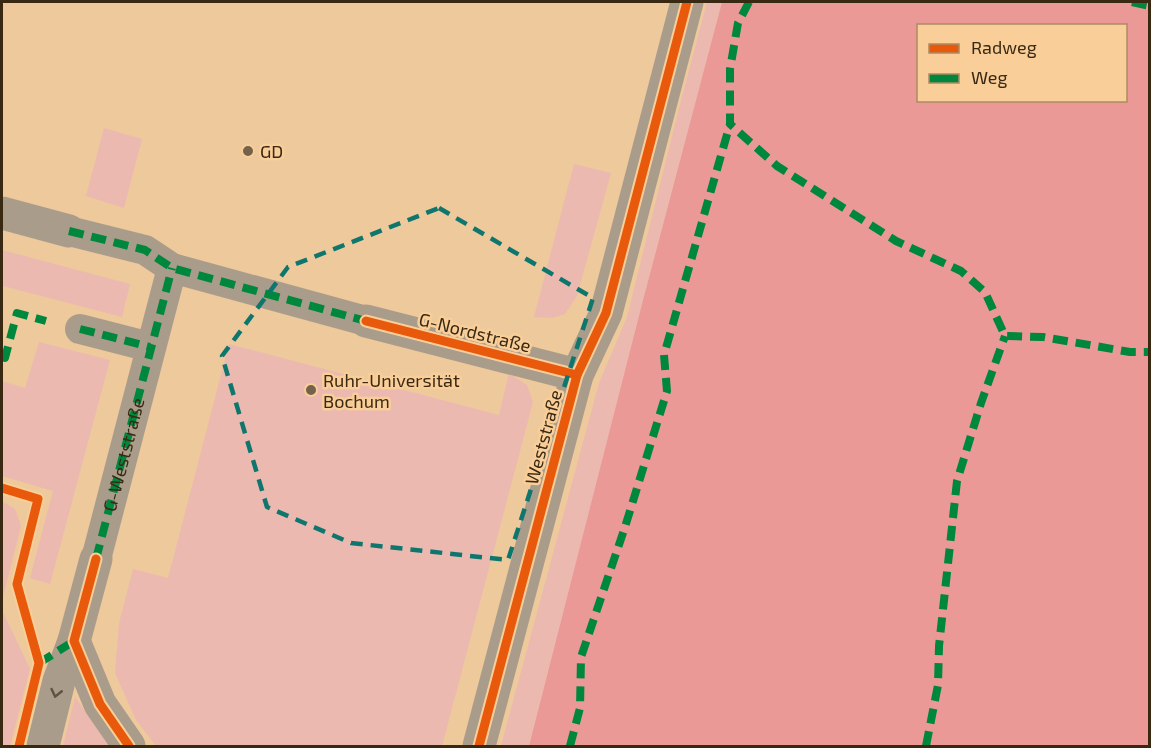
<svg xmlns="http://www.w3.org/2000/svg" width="1151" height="748" font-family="'Exo 2',sans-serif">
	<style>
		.built { fill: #edc99b }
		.green { fill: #ecb9b1 }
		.forest { fill: #ea9997; fill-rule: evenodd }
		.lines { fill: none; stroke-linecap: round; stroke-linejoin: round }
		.pedestrian { stroke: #a99c8b; stroke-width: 30 }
		.minor { stroke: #a99c8b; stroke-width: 33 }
		.quiet { stroke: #00873e; stroke-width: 8; stroke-dasharray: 15 8; stroke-linecap: butt }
		.cycleway-casing { stroke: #f9ce99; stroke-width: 13 }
		.cycleway { stroke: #e8590c; stroke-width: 9 }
		.oneway { stroke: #60513d }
		.marked { fill: none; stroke: #0f766e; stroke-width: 4.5; stroke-dasharray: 12 8; stroke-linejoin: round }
		.poi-dot { fill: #74624a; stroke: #f9ce99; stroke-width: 2 }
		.labels { text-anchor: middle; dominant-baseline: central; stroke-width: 5; stroke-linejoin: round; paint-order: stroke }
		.poi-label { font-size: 18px; fill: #392913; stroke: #f9ce99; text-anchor: start }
		.street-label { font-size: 18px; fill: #392913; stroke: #f9ce99 }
	</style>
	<rect width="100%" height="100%" fill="#e3ccaf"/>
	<path class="built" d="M2 2H722L642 304 529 746H2Z"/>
	<g class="green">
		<path d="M707 2H722L642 304 529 746H501L599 383 627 317 677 116Z"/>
		<path d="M104 128 142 139 124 208 86 196Z"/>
		<path d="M574 164 611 173 577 296 565 314 552 318 534 317Z"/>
		<path d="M2 250 130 284 122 317 3 286 2 289Z"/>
		<path d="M39 342 110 360 50 584 30 578 53 491 2 476V381L25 388Z"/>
		<path d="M229 344 499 415 509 373 527 385 533 402 442 746H156L136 720 115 673 119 623 133 569 168 578Z"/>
		<path d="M2 501 15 509 21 526 2 601Z"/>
		<path d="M2 610 30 669 10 746H2Z"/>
		<path d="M75 697 110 746H63Z"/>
	</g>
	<path class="forest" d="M722 2H1149V746H529L642 304ZM918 26H1126V100H918Z"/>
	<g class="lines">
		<g class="pedestrian">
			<path d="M69 231 145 250 172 268 366 321"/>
			<path d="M80 329 150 347"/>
			<path id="s1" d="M96 559 172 268"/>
		</g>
		<g class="minor">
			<path d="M2 213 69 231"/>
			<path d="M366 321 577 375"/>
			<path d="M74 641 100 704 129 746"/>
			<path d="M43 746 59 681 74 641 96 559"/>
			<path d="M479 746 577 375 606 313 687 2"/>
		</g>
		<g class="quiet">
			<path d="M749 2 738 23 730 69V124L777 166 896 241 961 271 985 292 1005 336 1043 337 1130 352H1150"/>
			<path d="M1132 2 1150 6"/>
			<path d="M69 231 145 250 172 268 366 321"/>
			<path d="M80 329 150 347"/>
			<path d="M2 357 5 358 17 313 46 321"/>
			<path d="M96 559 172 268"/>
			<path d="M39 663 74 641"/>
			<path d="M570 746 580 708 581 657 625 527 667 391 664 355 730 124"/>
			<path d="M926 746 938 685 939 646 957 481 981 403 1005 336"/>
		</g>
		<defs>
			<g id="cycleway">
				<path d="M366 321 577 375"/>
				<path d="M2 488 38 499 17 584 39 663 19 746"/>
				<path d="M96 559 74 641 100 704 129 746"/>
				<path d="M479 746 577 375 606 313 687 2"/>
			</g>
		</defs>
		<use href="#cycleway" class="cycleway-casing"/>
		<use href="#cycleway" class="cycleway"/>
	</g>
	<defs><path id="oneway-chevron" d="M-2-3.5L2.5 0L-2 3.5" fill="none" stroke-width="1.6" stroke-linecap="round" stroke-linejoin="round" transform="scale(1.5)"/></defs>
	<use class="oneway" href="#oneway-chevron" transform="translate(56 693) rotate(103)"/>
	<path class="marked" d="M439 208 593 298 508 560 351 543 267 507 222 356 288 267Z"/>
	<g class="poi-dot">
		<circle cx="248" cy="151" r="6"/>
		<circle cx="311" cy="390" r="6"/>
	</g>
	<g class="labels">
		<g class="poi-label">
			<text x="260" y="151">GD</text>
			<text x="323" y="380">Ruhr-Universität<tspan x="323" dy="21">Bochum</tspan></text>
		</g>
		<g class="street-label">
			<text transform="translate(475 332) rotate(14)">G-Nordstraße</text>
			<text transform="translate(543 437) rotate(-75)">Weststraße</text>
			<text stroke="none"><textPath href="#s1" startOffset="108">G-Weststraße</textPath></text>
		</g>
	</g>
	<rect width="1151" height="748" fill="none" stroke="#392913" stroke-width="6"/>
	<rect x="917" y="24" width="210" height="78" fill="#f9ce99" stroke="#ac8c63" stroke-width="1.5"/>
	<rect x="929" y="44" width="30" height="9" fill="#e8590c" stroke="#ac8c63" stroke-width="1.5"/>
	<text x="971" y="54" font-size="18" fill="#392913">Radweg</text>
	<rect x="929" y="74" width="30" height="9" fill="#00873e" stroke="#ac8c63" stroke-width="1.5"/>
	<text x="971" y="84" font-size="18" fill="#392913">Weg</text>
</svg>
